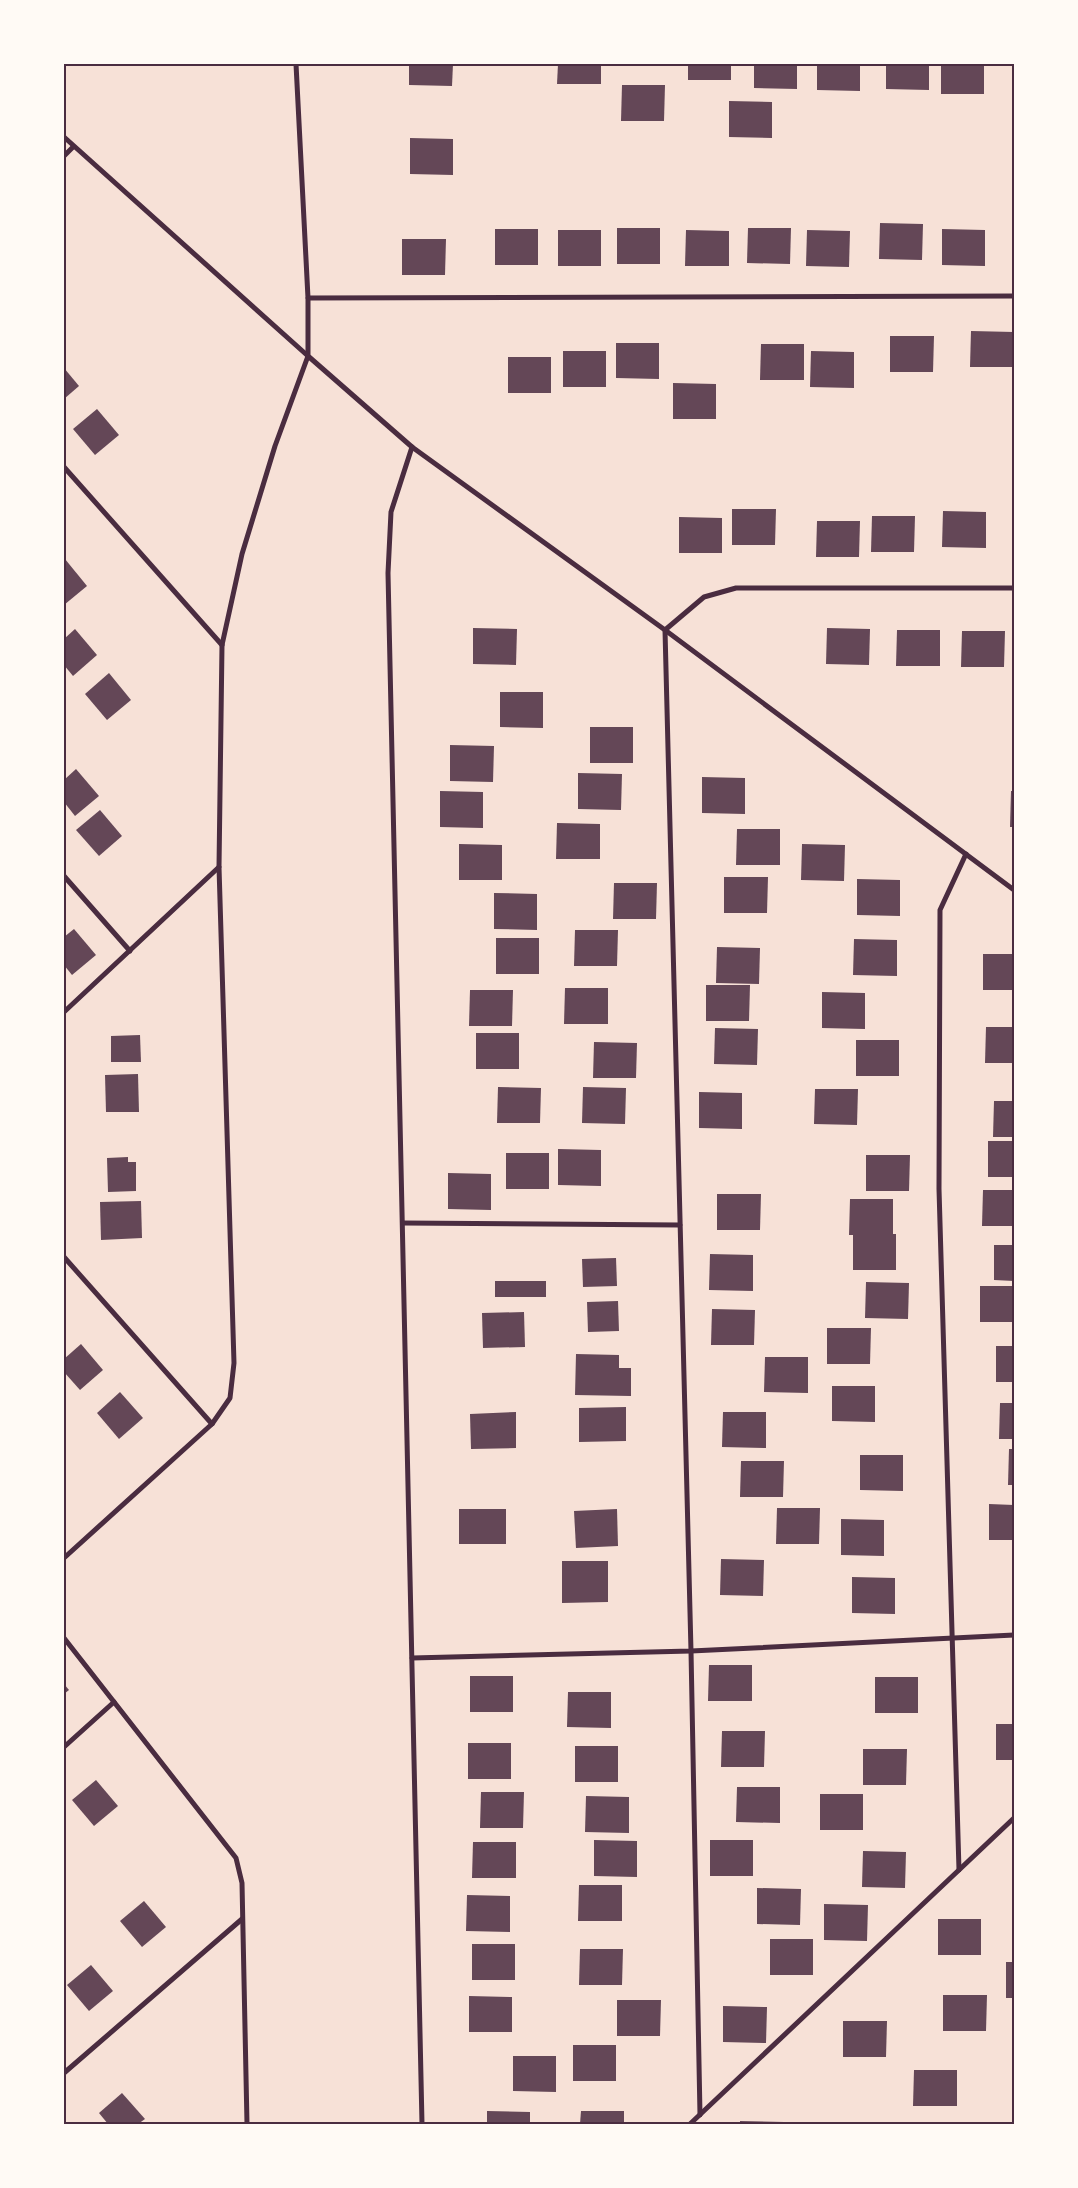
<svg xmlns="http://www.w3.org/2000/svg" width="1078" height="2188" font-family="'Source Serif 4',serif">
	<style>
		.building { fill: #644757 }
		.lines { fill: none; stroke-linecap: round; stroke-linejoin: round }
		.minor { stroke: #4a2c40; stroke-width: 5 }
		.neatline { fill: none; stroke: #4a2c40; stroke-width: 2 }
	</style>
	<rect width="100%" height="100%" fill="#f7e1d7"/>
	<g class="building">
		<path d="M409 64H453L452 86 409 85Z"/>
		<path d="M558 64H601V84H557Z"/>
		<rect x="688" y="64" width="43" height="16"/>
		<path d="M754 64H797V89L754 88Z"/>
		<path d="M817 64H860V91L817 90Z"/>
		<path d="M886 64H929V90L886 89Z"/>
		<rect x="941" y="64" width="43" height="30"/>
		<path d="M622 85H665L664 121H621Z"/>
		<path d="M729 101 772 102V138L729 137Z"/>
		<path d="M410 138 453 139V175L410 174Z"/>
		<path d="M880 223 923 224 922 260 879 259Z"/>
		<rect x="617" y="228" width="43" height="36"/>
		<path d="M748 228H791L790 264 747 263Z"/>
		<rect x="495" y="229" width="43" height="36"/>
		<path d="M942 229 985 230V266L942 265Z"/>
		<rect x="558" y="230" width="43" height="36"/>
		<path d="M686 230 729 231V266H685Z"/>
		<path d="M807 230 850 231 849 267 806 266Z"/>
		<path d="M402 239H446L445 275H402Z"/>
		<path d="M971 331 1014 332V367H970Z"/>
		<path d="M890 336H934L933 372H890Z"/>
		<path d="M616 343H659V379L616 378Z"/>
		<path d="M761 344H804V380H760Z"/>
		<rect x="563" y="351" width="43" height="36"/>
		<path d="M811 351 854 352V388L810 387Z"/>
		<rect x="508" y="357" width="43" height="36"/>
		<path d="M64 368 79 386 64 399Z"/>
		<path d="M673 383 716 384V419H673Z"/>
		<path d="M97 409 119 435 95 455 73 429Z"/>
		<path d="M732 509H776L775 545H732Z"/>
		<path d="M943 511 986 512V548L942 547Z"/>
		<path d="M872 516H915L914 552H871Z"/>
		<path d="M679 517 722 518V553H679Z"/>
		<path d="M817 521H860L859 557H816Z"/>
		<path d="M65 559 87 586 64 605V561Z"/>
		<path d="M473 628 517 629 516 665 473 664Z"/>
		<path d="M827 628 870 629 869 665 826 664Z"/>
		<path d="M75 629 97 655 73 676 64 665V639Z"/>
		<path d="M897 630H940V666H896Z"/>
		<path d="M962 631H1005L1004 667H961Z"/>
		<path d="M109 673 131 700 107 720 85 694Z"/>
		<path d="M500 692H543V728L500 727Z"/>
		<rect x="590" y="727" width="43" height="36"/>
		<path d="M450 745 494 746 493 782 450 781Z"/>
		<path d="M76 769 99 796 75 816 64 802V780Z"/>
		<path d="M578 773 622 774 621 810 578 809Z"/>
		<path d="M702 777 745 778V814L702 813Z"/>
		<path d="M440 791 483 792V828L440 827Z"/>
		<path d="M1011 791H1014V827H1010Z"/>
		<path d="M100 810 122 836 99 856 76 830Z"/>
		<path d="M557 823 600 824V859H556Z"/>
		<path d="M737 829H780V865H736Z"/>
		<path d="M459 844 502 845V880H459Z"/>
		<path d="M802 844 845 845 844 881 801 880Z"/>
		<path d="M724 877H768L767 913H724Z"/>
		<path d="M857 879 900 880V916L857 915Z"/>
		<path d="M614 883H657L656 919H613Z"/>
		<path d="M494 893 537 894V930L494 929Z"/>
		<path d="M74 929 96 955 72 975 64 965V937Z"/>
		<path d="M575 930H618L617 966H574Z"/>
		<rect x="496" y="938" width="43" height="36"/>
		<path d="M854 939 897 940V976L853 975Z"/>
		<path d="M717 947 760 948 759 984 716 983Z"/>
		<rect x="983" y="954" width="31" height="36"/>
		<path d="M706 985H750L749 1021H706Z"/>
		<path d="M565 988H608V1024H564Z"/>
		<path d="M470 990H513L512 1026H469Z"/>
		<path d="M822 992 865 993V1029L822 1028Z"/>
		<path d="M986 1027H1014V1063H985Z"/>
		<path d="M715 1028 758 1029 757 1065 714 1064Z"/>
		<rect x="476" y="1033" width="43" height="36"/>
		<path d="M140 1035 141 1062H111V1036Z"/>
		<rect x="856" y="1040" width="43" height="36"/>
		<path d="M594 1042 637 1043 636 1078H593Z"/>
		<path d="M138 1074 139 1112H106L105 1075Z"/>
		<path d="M498 1087 541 1088 540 1123H497Z"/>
		<path d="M583 1087 626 1088 625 1124 582 1123Z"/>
		<path d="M815 1089H858L857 1125 814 1124Z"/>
		<path d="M699 1092 742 1093V1129L699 1128Z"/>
		<path d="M994 1101H1014V1137H993Z"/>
		<rect x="988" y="1141" width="26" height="36"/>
		<path d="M558 1149 601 1150V1186L558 1185Z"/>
		<rect x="506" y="1153" width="43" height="36"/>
		<path d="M866 1155H910L909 1191H866Z"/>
		<path d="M128 1157V1162H136V1191L108 1192 107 1158Z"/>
		<path d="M448 1173 491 1174V1210L448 1209Z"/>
		<path d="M983 1190H1014V1226H982Z"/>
		<path d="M717 1194H761L760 1230H717Z"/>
		<path d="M850 1199H893V1234H896V1270H853V1235H849Z"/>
		<path d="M141 1201 142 1238 101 1240 100 1202Z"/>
		<path d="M994 1245H1014V1281L994 1280Z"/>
		<path d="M710 1254 753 1255V1291L709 1290Z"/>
		<path d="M616 1258 617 1286 583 1287 582 1259Z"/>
		<rect x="495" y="1281" width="51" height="16"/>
		<path d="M866 1282 909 1283 908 1319 865 1318Z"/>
		<rect x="980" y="1286" width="34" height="36"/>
		<path d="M618 1301 619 1331 588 1332 587 1302Z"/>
		<path d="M712 1309 755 1310 754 1345H711Z"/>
		<path d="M524 1312 525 1347 483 1348 482 1313Z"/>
		<path d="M827 1328H871L870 1364H827Z"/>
		<path d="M81 1344 103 1370 80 1390 64 1372V1359Z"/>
		<rect x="996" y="1346" width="18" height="36"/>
		<path d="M576 1354 619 1355V1368H631V1396L575 1395Z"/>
		<path d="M765 1357H808V1393L764 1392Z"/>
		<path d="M832 1386H875V1422L832 1421Z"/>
		<path d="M120 1392 143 1418 119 1439 97 1413Z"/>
		<path d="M1000 1403H1014V1439H999Z"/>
		<path d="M626 1407V1441L579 1442V1408Z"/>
		<path d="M516 1412V1448L471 1449 470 1414Z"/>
		<path d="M723 1412H766V1448L722 1447Z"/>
		<path d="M1009 1449H1014V1485H1008Z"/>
		<path d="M860 1455H903V1491L860 1490Z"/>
		<path d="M741 1461H784L783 1497H740Z"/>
		<path d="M989 1504 1014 1505V1540H989Z"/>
		<path d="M777 1508H820L819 1544H776Z"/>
		<rect x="459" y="1509" width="47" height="35"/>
		<path d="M617 1509 618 1546 576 1548 574 1511Z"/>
		<path d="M841 1519 884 1520V1556L841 1555Z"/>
		<path d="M721 1559 764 1560 763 1596 720 1595Z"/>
		<path d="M562 1561H608V1602L562 1603Z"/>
		<path d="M852 1577 895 1578V1614L852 1613Z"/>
		<path d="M709 1665H752V1701H708Z"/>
		<rect x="470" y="1676" width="43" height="36"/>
		<rect x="875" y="1677" width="43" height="36"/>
		<path d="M64 1684 69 1690 64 1694Z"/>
		<path d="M568 1692H611V1728L567 1727Z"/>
		<rect x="996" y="1724" width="18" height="36"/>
		<path d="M722 1731H765L764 1767H721Z"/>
		<rect x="468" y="1743" width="43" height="36"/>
		<rect x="575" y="1746" width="43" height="36"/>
		<path d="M863 1749H907L906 1785H863Z"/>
		<path d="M96 1780 118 1806 94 1826 72 1800Z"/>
		<path d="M737 1787H780V1823L736 1822Z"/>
		<path d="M481 1792H524L523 1828H480Z"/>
		<rect x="820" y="1794" width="43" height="36"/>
		<path d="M586 1796 629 1797V1833L585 1832Z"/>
		<path d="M594 1840 637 1841V1877L594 1876Z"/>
		<rect x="710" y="1840" width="43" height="36"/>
		<path d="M473 1842H516V1878H472Z"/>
		<path d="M863 1851 906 1852 905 1888 862 1887Z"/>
		<path d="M579 1885H622V1921H578Z"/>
		<path d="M757 1888 801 1889 800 1925 757 1924Z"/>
		<path d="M467 1895 510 1896V1932L466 1931Z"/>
		<path d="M144 1901 166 1927 142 1947 120 1921Z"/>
		<path d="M824 1904 868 1905 867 1941 824 1940Z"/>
		<rect x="938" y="1919" width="43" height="36"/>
		<rect x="770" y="1939" width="43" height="36"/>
		<rect x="472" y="1944" width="43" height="36"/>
		<path d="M580 1949H623L622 1985H579Z"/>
		<rect x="1006" y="1962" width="8" height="36"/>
		<path d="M91 1965 113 1991 89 2011 67 1985Z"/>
		<path d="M943 1995H987L986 2031H943Z"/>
		<path d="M469 1996 512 1997V2032H469Z"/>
		<path d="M617 2000H661L660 2036H617Z"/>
		<path d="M723 2006 767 2007 766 2043 723 2042Z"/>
		<path d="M843 2021H887L886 2057H843Z"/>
		<rect x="573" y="2045" width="43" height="36"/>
		<path d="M513 2056H556V2092L513 2091Z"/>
		<path d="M914 2070H957V2106H913Z"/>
		<path d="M122 2093 145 2119 138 2124H108L99 2113Z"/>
		<path d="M487 2111 530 2112V2124H487Z"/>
		<path d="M581 2111H624V2124H580Z"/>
		<path d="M740 2121 784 2122V2124H740Z"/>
	</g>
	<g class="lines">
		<g class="minor">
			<path d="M296 64 308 298V356L412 447 665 630 1014 890"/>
			<path d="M64 137 308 356 275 446 242 554 222 645 219 867 234 1363 230 1398 212 1424 64 1558"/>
			<path d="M64 156 73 147"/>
			<path d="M308 298 1014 296"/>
			<path d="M412 447 391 512 388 573 422 2124"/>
			<path d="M64 467 222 645"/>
			<path d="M64 876 130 951"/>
			<path d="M64 1012 219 867"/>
			<path d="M403 1223 680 1225"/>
			<path d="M64 1257 212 1424"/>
			<path d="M64 1638 236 1858 242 1883 247 2124"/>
			<path d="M412 1658 691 1651 1014 1635"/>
			<path d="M64 1747 114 1702"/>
			<path d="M959 1870 939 1189 940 910 966 854"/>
			<path d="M64 2073 242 1919"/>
			<path d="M700 2115 691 1651 665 630 704 597 736 588H1014"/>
			<path d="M690 2124 1014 1818"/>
		</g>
	</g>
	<rect width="1078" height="2188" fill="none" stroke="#fffaf5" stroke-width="130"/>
	<rect x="65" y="65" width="948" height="2058" class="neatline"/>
</svg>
